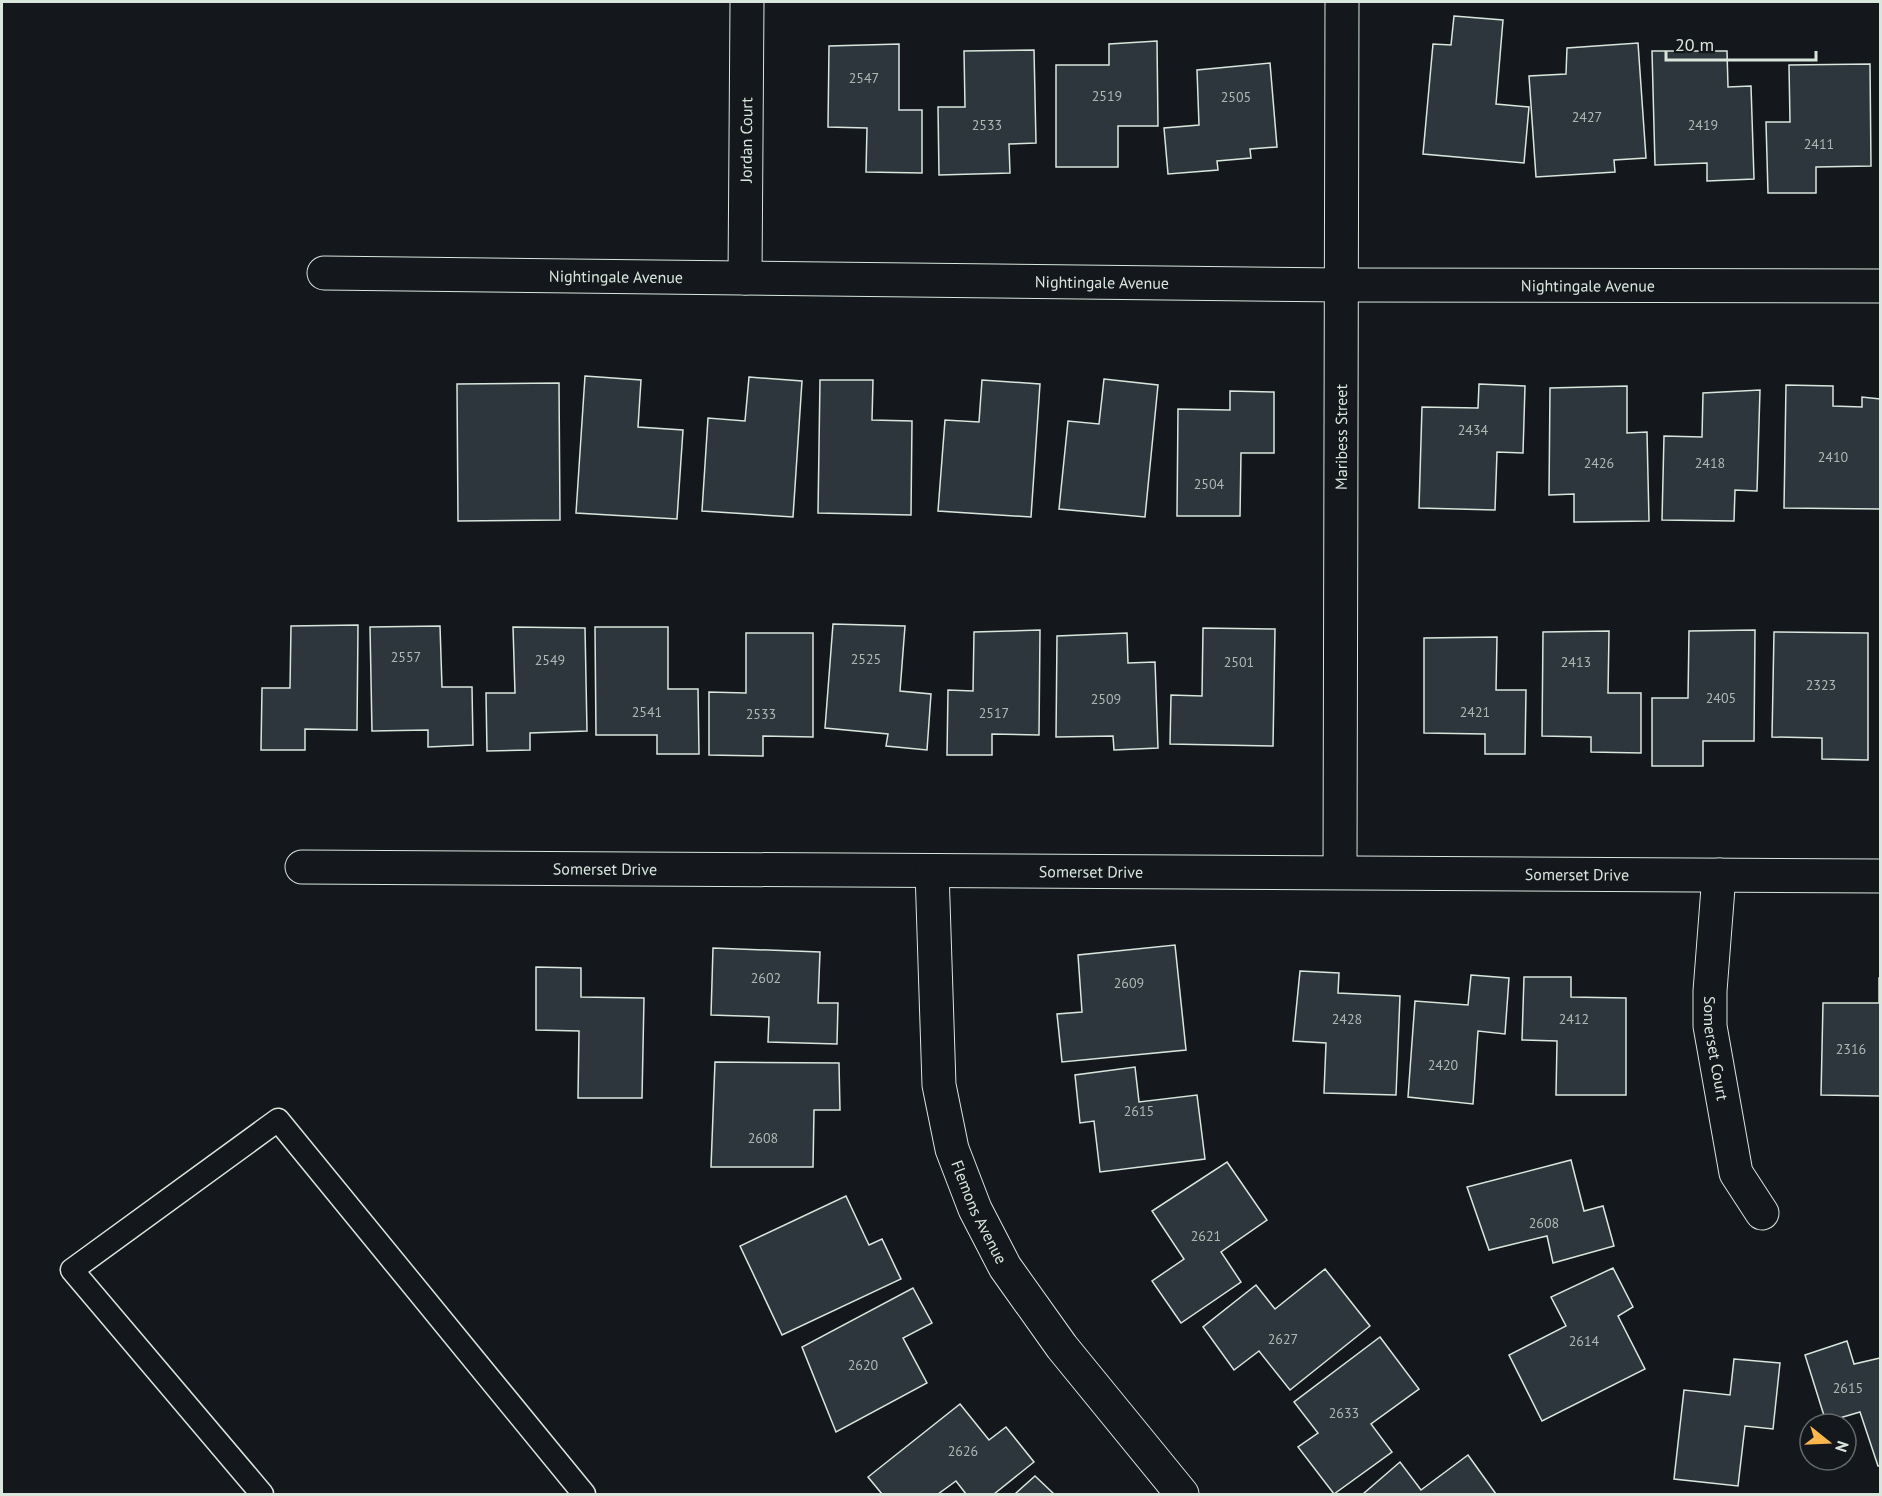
<svg xmlns="http://www.w3.org/2000/svg" width="1882" height="1496" font-family="'PT Sans',sans-serif">
	<style>
		.building { fill: #2c363c; stroke: #d8e6dc; stroke-width: 1.5 }
		.lines { fill: none; stroke-linecap: round; stroke-linejoin: round }
		.lane-casing { stroke: #d8e6dc; stroke-width: 25 }
		.street-casing { stroke: #d8e6dc; stroke-width: 35 }
		.lane { stroke: #14181c; stroke-width: 22 }
		.street { stroke: #14181c; stroke-width: 33 }
		.labels { text-anchor: middle; dominant-baseline: central; stroke-width: 4.5; stroke-linejoin: round; paint-order: stroke }
		.number-label { font-size: 14px; fill: #adbab4 }
		.street-label { font-size: 16px; fill: #d8e6dc; stroke: #14181c }
	</style>
	<rect width="100%" height="100%" fill="#14181c"/>
	<g class="building">
		<path d="M1454 16 1503 20 1496 104 1529 107 1524 163 1423 154 1433 44 1451 45Z"/>
		<path d="M1157 41 1158 126H1118V167H1056V65H1109V44Z"/>
		<path d="M1638 43 1646 158 1614 160 1615 172 1536 177 1529 76 1566 74 1567 48Z"/>
		<path d="M899 44V110H922V173L866 172 867 128 828 127 829 46Z"/>
		<path d="M1034 50 1036 143 1009 144 1010 173 939 175 938 107H965L964 51Z"/>
		<path d="M1652 51H1727L1728 87 1751 86 1754 179 1707 181V163L1655 165Z"/>
		<path d="M1270 63 1277 147 1250 149 1251 158 1217 161 1218 170 1168 174 1164 128 1199 125 1197 70Z"/>
		<path d="M1870 64 1871 166 1816 167V193H1768L1766 122H1790L1789 65Z"/>
		<path d="M585 376 641 380 638 427 683 430 677 519 576 513Z"/>
		<path d="M749 377 802 381 793 517 702 511 708 418 745 421Z"/>
		<path d="M1104 379 1158 385 1145 517 1059 509 1068 421 1099 424Z"/>
		<path d="M820 380H873L872 420 912 421 911 515 818 513Z"/>
		<path d="M982 380 1040 384 1031 517 938 511 945 420 979 422Z"/>
		<path d="M559 383 560 520 458 521 457 384Z"/>
		<path d="M1479 384 1525 386 1523 453 1497 452 1495 510 1419 508 1422 407 1478 408Z"/>
		<path d="M1786 385 1833 386V406L1862 407V397L1880 399V509L1784 508Z"/>
		<path d="M1627 386V433L1647 432 1649 521 1574 522V494L1549 495 1550 388Z"/>
		<path d="M1760 390 1757 491 1735 490 1734 521 1662 520 1664 436 1702 437 1703 393Z"/>
		<path d="M1230 391 1274 392V453H1241L1240 516H1177L1178 409 1230 410Z"/>
		<path d="M833 624 905 626 900 691 931 694 927 750 886 746 888 734 825 728Z"/>
		<path d="M358 625 357 730 305 729V750H261L262 688H290L291 626Z"/>
		<path d="M440 626 442 687H472L473 745 428 747V730L372 731 370 627Z"/>
		<path d="M513 627 585 628 587 731 530 733V750L487 751 486 693H515Z"/>
		<path d="M595 627H668V689H698L699 754H657V735H596Z"/>
		<path d="M1203 628 1275 629 1273 746 1170 744 1171 695 1202 696Z"/>
		<path d="M1040 630 1039 735 992 734V755H947L948 690 973 691 974 632Z"/>
		<path d="M1755 630 1754 741H1703V766H1652V698H1688L1689 631Z"/>
		<path d="M1609 631 1608 693H1641V753L1591 752V737L1542 736 1543 632Z"/>
		<path d="M1774 632 1868 633V760L1822 759V738L1772 737Z"/>
		<path d="M746 633H813V737L763 736V756L709 755V692L746 693Z"/>
		<path d="M1127 633 1128 663 1155 662 1158 748 1114 750 1113 736 1056 737 1057 636Z"/>
		<path d="M1497 637 1496 690H1526L1525 754H1485V734L1424 733V638Z"/>
		<path d="M1175 945 1186 1050 1062 1062 1057 1014 1082 1012 1078 955Z"/>
		<path d="M713 948 820 952 818 1003H838L837 1044 768 1042 769 1017 711 1015Z"/>
		<path d="M536 967 581 968V997L644 998 642 1098H578L579 1031 536 1030Z"/>
		<path d="M1300 971 1339 973 1338 993 1400 996 1396 1095 1324 1093 1326 1043 1293 1041Z"/>
		<path d="M1471 975 1509 978 1505 1034 1478 1031 1473 1104 1408 1097 1415 1001 1468 1005Z"/>
		<path d="M1524 977H1571V997L1626 998V1095H1556L1557 1041 1522 1040Z"/>
		<path d="M1879 978H1880V1096L1821 1095 1823 1003H1879Z"/>
		<path d="M715 1062 839 1063 840 1110H814L813 1167H711Z"/>
		<path d="M1135 1067 1139 1102 1197 1095 1205 1159 1100 1172 1094 1121 1080 1123 1075 1075Z"/>
		<path d="M1571 1160 1584 1211 1603 1206 1614 1246 1553 1263 1547 1236 1489 1250 1467 1187Z"/>
		<path d="M1227 1162 1267 1220 1221 1252 1241 1282 1181 1323 1152 1281 1184 1259 1152 1211Z"/>
		<path d="M846 1196 869 1245 882 1239 901 1279 782 1335 740 1246Z"/>
		<path d="M1613 1268 1633 1307 1618 1316 1645 1369 1542 1421 1509 1355 1566 1326 1551 1297Z"/>
		<path d="M1325 1269 1370 1326 1290 1390 1259 1351 1234 1370 1203 1327 1256 1285 1275 1309Z"/>
		<path d="M913 1288 932 1323 903 1338 927 1383 836 1432 802 1347Z"/>
		<path d="M1380 1337 1419 1389 1371 1424 1392 1452 1334 1494 1298 1447 1318 1433 1294 1402Z"/>
		<path d="M1847 1341 1854 1364 1880 1358V1466H1878L1860 1412 1826 1422 1805 1355Z"/>
		<path d="M1734 1359 1780 1363 1773 1429 1745 1426 1738 1486 1674 1479 1684 1390 1730 1395Z"/>
		<path d="M960 1404 989 1440 1006 1427 1034 1462 994 1494H966L956 1481 938 1494H882L868 1477Z"/>
		<path d="M1468 1455 1496 1494H1363L1400 1462 1421 1490Z"/>
		<path d="M1035 1476 1054 1494H1015Z"/>
	</g>
	<g class="lines">
		<defs>
			<path id="lane" d="M262 1494 72 1270 278 1120 584 1494"/>
			<g id="street">
				<path id="s1" d="M324 273 1343 285 1880 286"/>
				<path id="s2" d="M745 278 747 2"/>
				<path id="s3" d="M302 867 1880 876"/>
				<path id="s4" d="M932 871 939 1085 952 1149 975 1209 1005 1267 1062 1347 1182 1494"/>
				<path id="s5" d="M1340 872 1342 2"/>
				<path id="s6" d="M1719 875 1710 991V1026L1736 1173 1762 1213"/>
			</g>
		</defs>
		<use href="#lane" class="lane-casing"/>
		<use href="#street" class="street-casing"/>
		<use href="#lane" class="lane"/>
		<use href="#street" class="street"/>
	</g>
	<g class="labels">
		<g class="number-label">
			<text x="864" y="78">2547</text>
			<text x="1107" y="96">2519</text>
			<text x="1236" y="97">2505</text>
			<text x="1587" y="117">2427</text>
			<text x="987" y="125">2533</text>
			<text x="1703" y="125">2419</text>
			<text x="1819" y="144">2411</text>
			<text x="1473" y="430">2434</text>
			<text x="1833" y="457">2410</text>
			<text x="1599" y="463">2426</text>
			<text x="1710" y="463">2418</text>
			<text x="1209" y="484">2504</text>
			<text x="406" y="657">2557</text>
			<text x="866" y="659">2525</text>
			<text x="550" y="660">2549</text>
			<text x="1239" y="662">2501</text>
			<text x="1576" y="662">2413</text>
			<text x="1821" y="685">2323</text>
			<text x="1721" y="698">2405</text>
			<text x="1106" y="699">2509</text>
			<text x="647" y="712">2541</text>
			<text x="1475" y="712">2421</text>
			<text x="994" y="713">2517</text>
			<text x="761" y="714">2533</text>
			<text x="766" y="978">2602</text>
			<text x="1129" y="983">2609</text>
			<text x="1347" y="1019">2428</text>
			<text x="1574" y="1019">2412</text>
			<text x="1851" y="1049">2316</text>
			<text x="1443" y="1065">2420</text>
			<text x="1139" y="1111">2615</text>
			<text x="763" y="1138">2608</text>
			<text x="1544" y="1223">2608</text>
			<text x="1206" y="1236">2621</text>
			<text x="1283" y="1339">2627</text>
			<text x="1584" y="1341">2614</text>
			<text x="863" y="1365">2620</text>
			<text x="1848" y="1388">2615</text>
			<text x="1344" y="1413">2633</text>
			<text x="963" y="1451">2626</text>
		</g>
		<g class="street-label">
			<text stroke="none"><textPath href="#s2" startOffset="138">Jordan Court</textPath></text>
			<text stroke="none"><textPath href="#s1" startOffset="292">Nightingale Avenue</textPath></text>
			<text stroke="none"><textPath href="#s1" startOffset="778">Nightingale Avenue</textPath></text>
			<text stroke="none"><textPath href="#s1" startOffset="1264">Nightingale Avenue</textPath></text>
			<text stroke="none"><textPath href="#s5" startOffset="435">Maribess Street</textPath></text>
			<text stroke="none"><textPath href="#s3" startOffset="303">Somerset Drive</textPath></text>
			<text stroke="none"><textPath href="#s3" startOffset="789">Somerset Drive</textPath></text>
			<text stroke="none"><textPath href="#s3" startOffset="1275">Somerset Drive</textPath></text>
			<text stroke="none"><textPath href="#s6" startOffset="174">Somerset Court</textPath></text>
			<text stroke="none"><textPath href="#s4" startOffset="348">Flemons Avenue</textPath></text>
		</g>
	</g>
	<rect width="1882" height="1496" fill="none" stroke="#d8e6dc" stroke-width="6"/>
	<g transform="translate(1828 1442) rotate(108)"><circle r="28" fill="#14181c" stroke="#626a69" stroke-width="1.5"/>
	<path d="M0-4.5L10 22L0 15L-10 22Z" fill="#ffb74d"/>
	<text y="-9" font-size="16" font-weight="bold" text-anchor="middle" fill="#d8e6dc">N</text>
	</g>
	<path d="M1666 51v9h150v-9" fill="none" stroke="#d8e6dc" stroke-width="3"/>
	<text x="1675" y="51" font-size="18" fill="#d8e6dc" stroke="#14181c" stroke-width="4.5" paint-order="stroke">20 m</text>
</svg>
